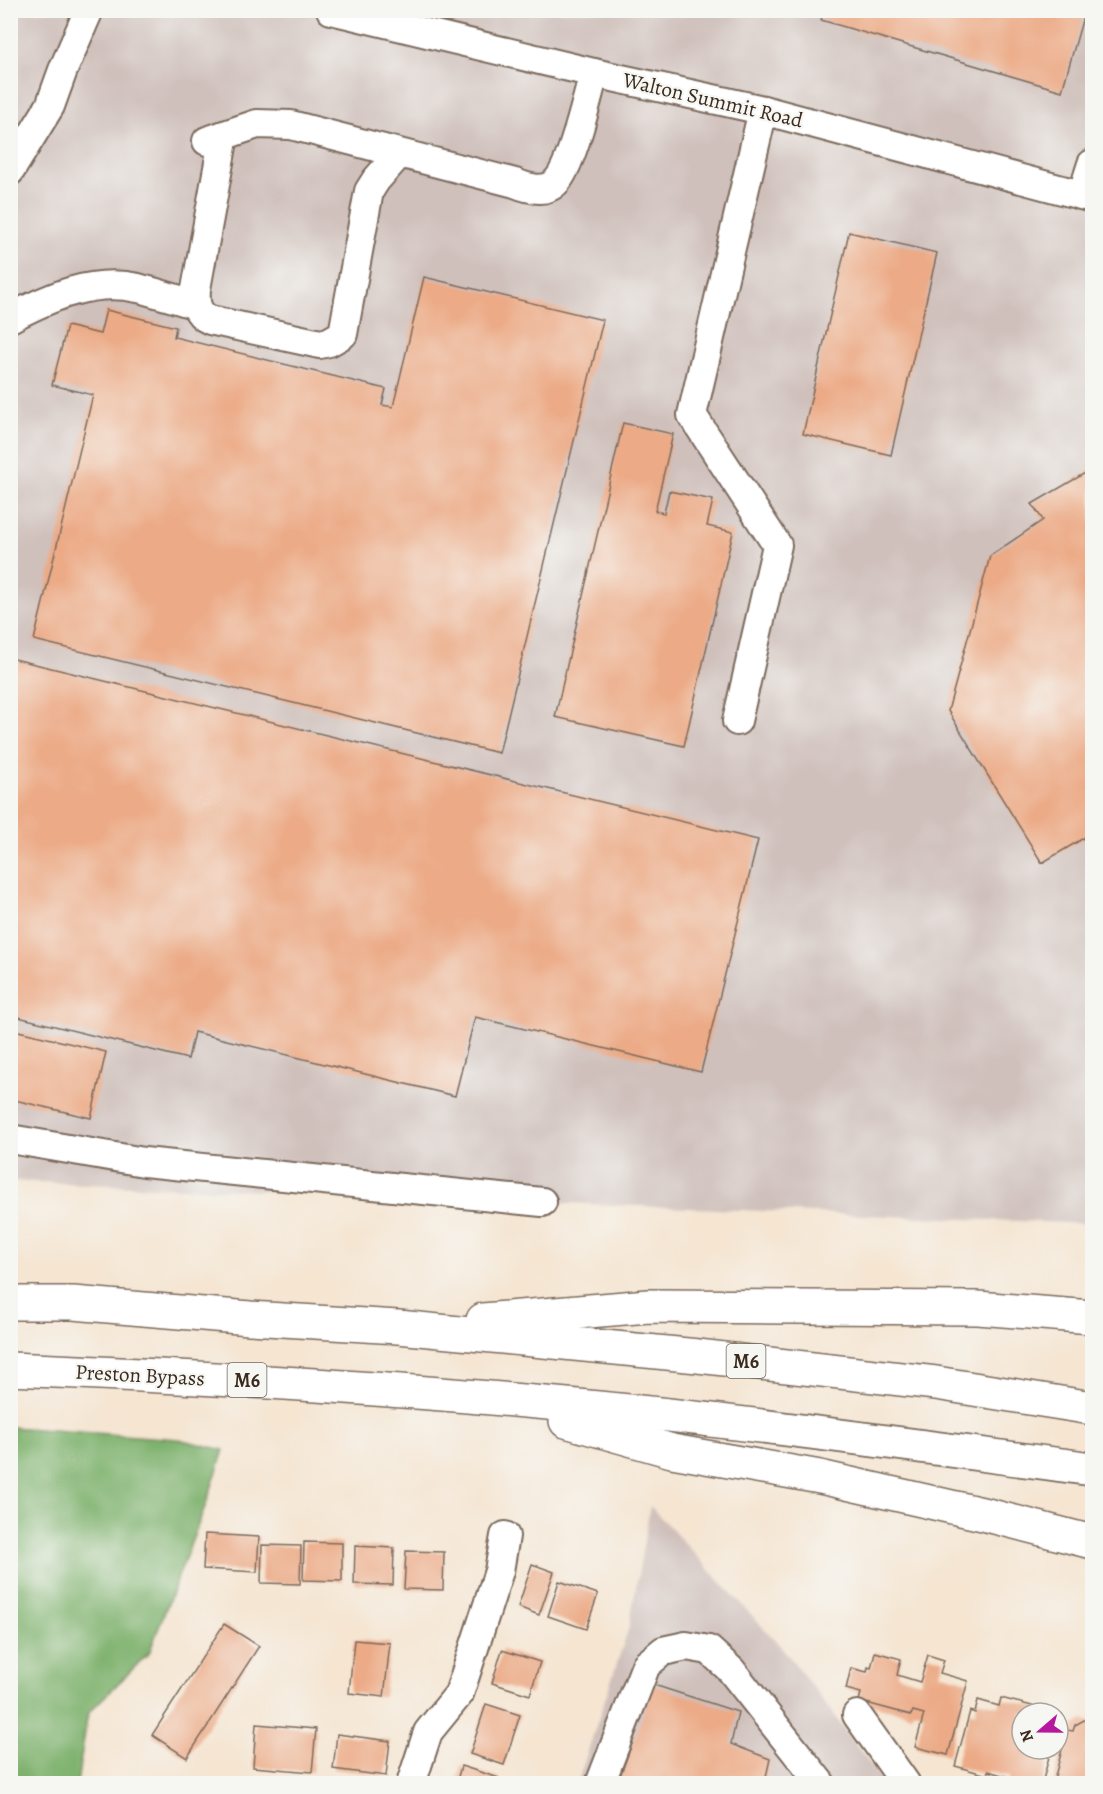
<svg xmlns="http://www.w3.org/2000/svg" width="1103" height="1794" font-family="Alegreya,serif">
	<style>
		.industrial { fill: #cfc0bb }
		.forest { fill: #7fb26e; stroke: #5d6e46; stroke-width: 1.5 }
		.building { fill: #ecaa86 }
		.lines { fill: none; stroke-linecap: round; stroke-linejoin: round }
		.minor-casing { stroke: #7c6b5d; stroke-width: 32 }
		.highway-casing { stroke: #7c6b5d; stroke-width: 36 }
		.minor { stroke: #fff; stroke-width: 28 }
		.highway { stroke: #fff; stroke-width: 33 }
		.labels { text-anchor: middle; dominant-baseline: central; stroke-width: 4.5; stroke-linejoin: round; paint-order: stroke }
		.shield { fill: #f6f6f2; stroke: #73675e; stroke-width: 1.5 }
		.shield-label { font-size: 20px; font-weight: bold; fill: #3b2a1e }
		.street-label { font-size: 21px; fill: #3b2a1e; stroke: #f6f6f2 }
	</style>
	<rect width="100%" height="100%" fill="#f6f6f2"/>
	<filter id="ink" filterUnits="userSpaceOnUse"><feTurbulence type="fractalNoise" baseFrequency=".0167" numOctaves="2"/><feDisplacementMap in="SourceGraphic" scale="12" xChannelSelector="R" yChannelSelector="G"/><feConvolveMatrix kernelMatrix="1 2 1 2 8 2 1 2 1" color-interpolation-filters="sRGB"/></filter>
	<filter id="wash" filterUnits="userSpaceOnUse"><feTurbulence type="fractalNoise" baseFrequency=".008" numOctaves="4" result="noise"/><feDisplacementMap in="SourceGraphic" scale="24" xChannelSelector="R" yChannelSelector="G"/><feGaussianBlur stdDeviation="1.35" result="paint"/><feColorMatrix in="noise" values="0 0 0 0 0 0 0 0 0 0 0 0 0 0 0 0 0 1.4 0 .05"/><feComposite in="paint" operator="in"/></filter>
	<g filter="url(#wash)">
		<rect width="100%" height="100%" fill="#f5e5d1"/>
		<g class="industrial">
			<path d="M11 11H1092V1224L11 1181Z"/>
			<path d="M650 1506 785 1651 885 1783 577 1784 629 1627Z"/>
		</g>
		<path class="forest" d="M10 1427 178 1439 224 1450 206 1504 149 1653 88 1713 77 1783H11Z"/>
		<g id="blocks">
			<g class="building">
				<path d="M824 10H1085L1062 91 821 20Z"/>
				<path d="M849 232 937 253 891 455 803 434Z"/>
				<path d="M424 277 603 320 499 753 34 640 93 395 52 385 67 326 100 334 106 310 176 327 174 337 386 389 382 405 393 407Z"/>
				<path d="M623 423 673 434 655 511 664 513 669 491 713 500 707 526 733 532 684 746 555 717Z"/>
				<path d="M1092 469V833L1042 863 948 711 990 556 1043 520 1032 504Z"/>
				<path d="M10 658 758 840 701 1072 475 1017 455 1096 194 1032 188 1059 10 1015Z"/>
				<path d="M10 1029 106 1052 91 1118 10 1099Z"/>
				<path d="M205 1534 259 1537 257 1572 203 1569Z"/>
				<path d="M304 1542 342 1543V1581L303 1580Z"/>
				<path d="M262 1545 301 1546 300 1584 261 1583Z"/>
				<path d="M355 1546 394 1548 393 1585 354 1584Z"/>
				<path d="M406 1551 444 1552 443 1590 404 1589Z"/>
				<path d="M532 1564 554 1572 539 1615 518 1607Z"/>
				<path d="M559 1581 598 1594 586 1629 548 1616Z"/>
				<path d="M224 1624 259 1646 187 1758 152 1735Z"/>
				<path d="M354 1640 390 1643 384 1697 349 1693Z"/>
				<path d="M502 1650 540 1662 530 1695 492 1683Z"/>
				<path d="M875 1652 901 1659 897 1675 920 1682 928 1655 944 1660 940 1673 968 1681 948 1755 915 1747 924 1714 913 1711 911 1715 859 1701 861 1693 846 1689 851 1668 867 1672 868 1667 871 1668Z"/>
				<path d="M654 1685 738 1712 731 1744 770 1759 766 1777 787 1784H617Z"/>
				<path d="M1001 1698 1036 1707 1034 1713H1022V1749H1051L1042 1784H1013L1008 1782 1009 1777 988 1771 987 1775 955 1766 970 1711 975 1713 978 1700 999 1706Z"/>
				<path d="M486 1704 520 1715 504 1765 470 1754Z"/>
				<path d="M1084 1720 1092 1722V1766L1088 1784H1053L1067 1730 1073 1731 1075 1725Z"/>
				<path d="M256 1724 316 1729 312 1772 253 1767Z"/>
				<path d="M337 1734 390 1741 386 1776 333 1769Z"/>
				<path d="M461 1766 499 1778 497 1784H456Z"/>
			</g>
		</g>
	</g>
	<g filter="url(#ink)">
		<use href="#blocks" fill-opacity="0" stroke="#7c6b5d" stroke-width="1.5"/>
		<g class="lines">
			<defs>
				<g id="minor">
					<path d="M331 10 594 73 763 110 1092 198"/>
					<path d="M224 135 196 289C195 303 196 314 210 320L320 344 329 342 343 334 369 191 376 180 399 154"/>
					<path d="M207 141 257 124 291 125 515 183C527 188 545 193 555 183 571 169 588 96 594 73"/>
					<path d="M10 171 50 106 63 70 89 10"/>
					<path d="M1082 195 1092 164"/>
					<path d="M10 318C50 297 92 278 138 288 158 293 177 299 196 305"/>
					<path d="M737 721 777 545 692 415 763 110"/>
					<path d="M10 1139 144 1162 542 1202"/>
					<path d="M857 1715 906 1784"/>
					<path d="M411 1784 428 1732 459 1694 499 1571 505 1536"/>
					<path d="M600 1784 646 1665 663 1651 686 1646 709 1650 731 1670 821 1784"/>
				</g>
				<g id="highway">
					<path d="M10 1303H73L250 1318 398 1327 698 1356 936 1383 1092 1408"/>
					<path d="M483 1320 648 1306 978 1308 1092 1317"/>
					<path d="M10 1369C227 1378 443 1391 659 1414 804 1430 948 1450 1092 1469"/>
					<path d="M566 1421 672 1451 820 1477 987 1515 1092 1542"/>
				</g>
			</defs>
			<use href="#minor" class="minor-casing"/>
			<use href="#highway" class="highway-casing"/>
			<use href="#minor" class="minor"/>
			<use href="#highway" class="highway"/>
		</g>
	</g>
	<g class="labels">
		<g class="shield">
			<rect x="726.5" y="1344" width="39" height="34" rx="4.5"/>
			<rect x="227.5" y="1363" width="39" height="34" rx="4.5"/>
		</g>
		<g class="shield-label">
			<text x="746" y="1361">M6</text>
			<text x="247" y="1380">M6</text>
		</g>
		<g class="street-label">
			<text transform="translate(713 100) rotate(13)">Walton Summit Road</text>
			<text transform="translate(140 1375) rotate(3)">Preston Bypass</text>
		</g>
	</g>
	<rect width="1103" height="1794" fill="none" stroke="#f6f6f2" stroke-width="36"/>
	<g transform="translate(1040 1731) rotate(250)"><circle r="28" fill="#f6f6f2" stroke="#aba49d" stroke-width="1.5"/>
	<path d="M0-4.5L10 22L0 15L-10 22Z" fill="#b5179e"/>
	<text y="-9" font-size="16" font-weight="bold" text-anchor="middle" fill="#3b2a1e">N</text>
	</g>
</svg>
